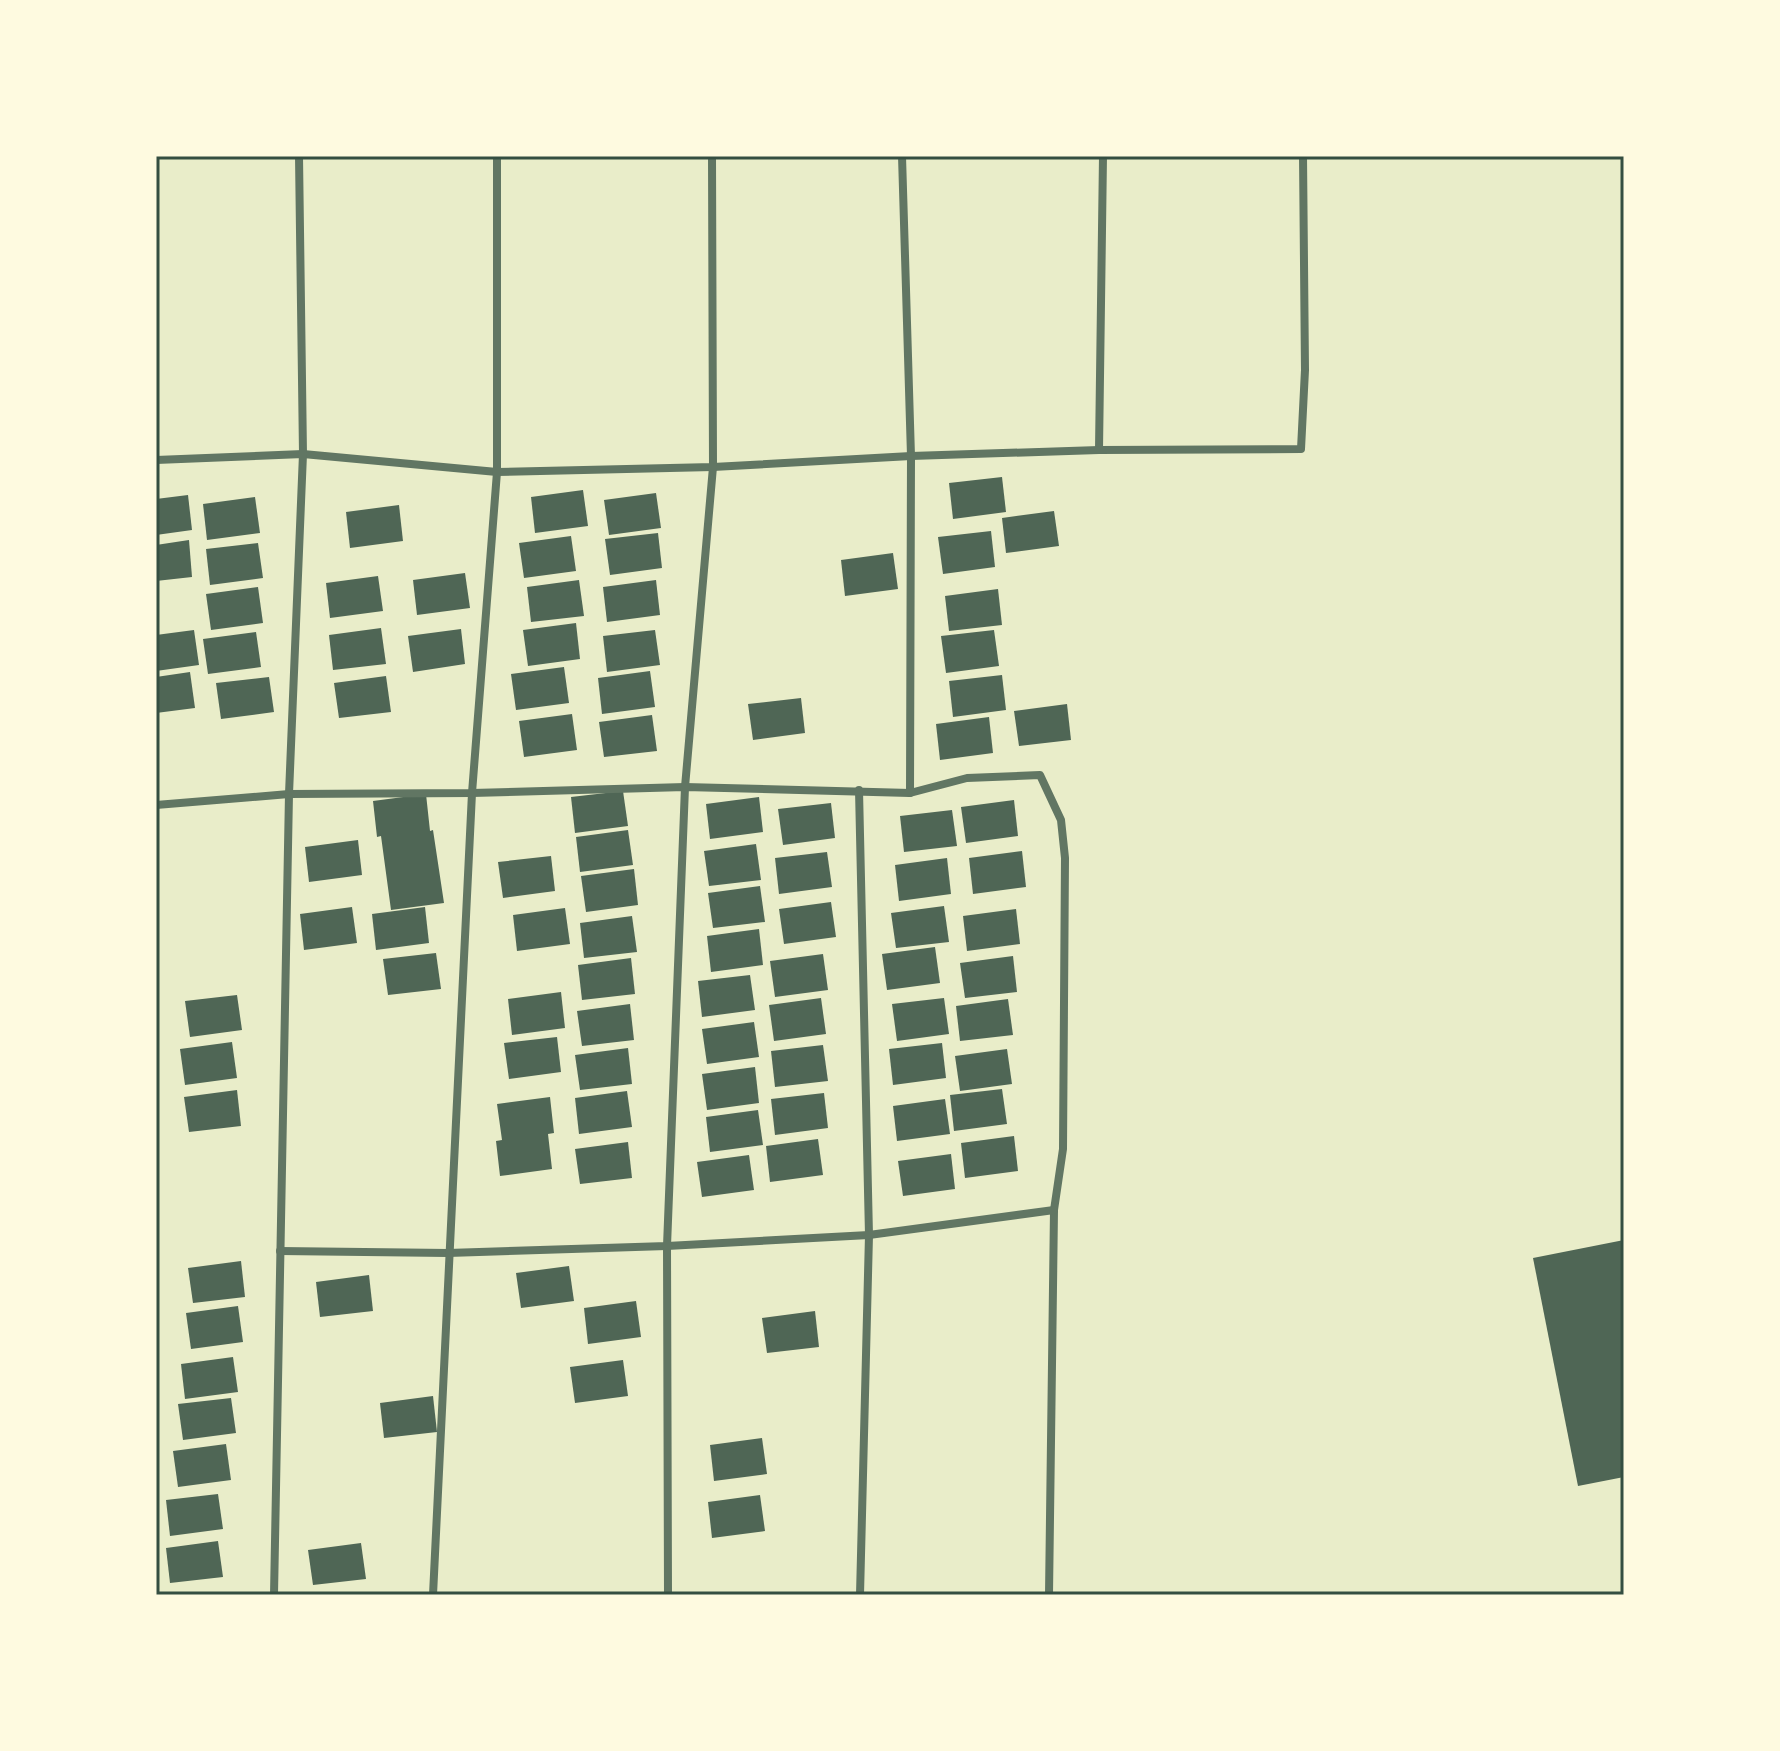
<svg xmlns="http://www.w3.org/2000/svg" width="1780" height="1751" font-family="Figtree,sans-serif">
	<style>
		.building { fill: #4f6655 }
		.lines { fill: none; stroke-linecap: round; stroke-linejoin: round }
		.minor { stroke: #617663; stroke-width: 8 }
		.neatline { fill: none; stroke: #344e41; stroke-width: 3 }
	</style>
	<rect width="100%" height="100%" fill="#e9edc9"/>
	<g class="building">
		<path d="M1002 477 1006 512 953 519 949 483Z"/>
		<path d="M583 490 588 526 535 533 531 497Z"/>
		<path d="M656 493 661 528 609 535 604 500Z"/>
		<path d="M188 495 192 530 156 535V499Z"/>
		<path d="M255 497 260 533 207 540 203 504Z"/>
		<path d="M399 505 403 541 350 548 346 512Z"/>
		<path d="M1054 511 1059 546 1006 553 1002 518Z"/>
		<path d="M991 531 995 567 943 574 938 537Z"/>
		<path d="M658 533 662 568 610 575 605 539Z"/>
		<path d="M571 536 576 571 524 578 519 543Z"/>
		<path d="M189 540 192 577 156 581V545Z"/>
		<path d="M258 543 263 578 210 585 206 549Z"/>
		<path d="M893 553 898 589 845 596 841 560Z"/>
		<path d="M465 573 470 608 417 615 413 580Z"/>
		<path d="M378 576 383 611 330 618 326 583Z"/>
		<path d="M579 580 584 616 531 622 527 587Z"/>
		<path d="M656 580 660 615 607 622 603 587Z"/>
		<path d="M258 587 263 623 211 630 206 594Z"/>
		<path d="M998 589 1002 625 949 631 945 596Z"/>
		<path d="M576 623 580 659 528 666 523 630Z"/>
		<path d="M381 628 386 664 333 670 329 635Z"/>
		<path d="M461 629 465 664 413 672 408 636Z"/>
		<path d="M194 630 199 665 156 671V635Z"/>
		<path d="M655 630 660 665 607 672 603 636Z"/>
		<path d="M994 630 999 666 946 673 941 636Z"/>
		<path d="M256 632 261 667 208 674 203 639Z"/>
		<path d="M564 667 569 703 516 710 511 674Z"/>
		<path d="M650 671 655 707 602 714 598 678Z"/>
		<path d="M190 672 195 708 156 713V677Z"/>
		<path d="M1002 675 1006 710 953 717 949 681Z"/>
		<path d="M386 676 391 712 339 718 334 683Z"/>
		<path d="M269 677 274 712 221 719 216 683Z"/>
		<path d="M801 698 805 733 753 740 748 704Z"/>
		<path d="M1067 704 1071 740 1019 746 1014 711Z"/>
		<path d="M572 714 577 750 524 757 519 721Z"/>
		<path d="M652 715 657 751 604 757 599 722Z"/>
		<path d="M989 717 993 753 940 760 936 724Z"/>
		<path d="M623 791 628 826 575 833 571 797Z"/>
		<path d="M426 794 430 831 433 830 444 903 391 910 381 836 377 837 373 801Z"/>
		<path d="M759 797 763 832 710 839 706 804Z"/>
		<path d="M1014 800 1018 836 966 843 961 807Z"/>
		<path d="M831 803 835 838 783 845 778 809Z"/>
		<path d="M952 810 957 846 904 852 900 816Z"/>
		<path d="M628 830 633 865 580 872 576 837Z"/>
		<path d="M358 840 362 875 309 882 305 847Z"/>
		<path d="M756 844 761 880 709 886 704 851Z"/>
		<path d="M1022 851 1026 887 973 894 969 858Z"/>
		<path d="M827 852 832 887 779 894 775 858Z"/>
		<path d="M551 856 555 891 503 898 498 862Z"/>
		<path d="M947 858 951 894 899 901 895 865Z"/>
		<path d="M634 869 638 905 586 912 581 876Z"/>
		<path d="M760 886 765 922 713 928 708 893Z"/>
		<path d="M831 902 836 937 784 944 779 909Z"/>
		<path d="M944 906 949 942 896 948 891 913Z"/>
		<path d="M352 907 357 943 304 950 300 914Z"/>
		<path d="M425 907 429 943 376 950 372 914Z"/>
		<path d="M565 908 570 944 517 951 513 915Z"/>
		<path d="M1016 909 1020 944 967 951 963 916Z"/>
		<path d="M632 916 637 952 584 958 580 923Z"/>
		<path d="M759 929 763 965 711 972 707 936Z"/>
		<path d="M935 947 940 983 887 990 882 954Z"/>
		<path d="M436 953 441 989 388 995 383 959Z"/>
		<path d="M823 954 828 990 775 997 770 961Z"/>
		<path d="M1013 956 1017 992 965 998 960 963Z"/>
		<path d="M631 958 635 994 582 1000 578 965Z"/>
		<path d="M750 975 755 1010 702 1017 698 981Z"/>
		<path d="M561 992 565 1028 512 1035 508 999Z"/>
		<path d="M237 995 242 1030 190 1037 185 1001Z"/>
		<path d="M821 998 826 1034 774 1041 769 1005Z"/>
		<path d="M944 998 949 1034 897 1041 892 1004Z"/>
		<path d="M1008 999 1013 1035 960 1041 956 1006Z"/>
		<path d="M630 1004 634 1040 582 1046 577 1011Z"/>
		<path d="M754 1022 759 1057 707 1064 702 1029Z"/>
		<path d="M557 1037 561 1072 509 1079 504 1043Z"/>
		<path d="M232 1042 237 1078 185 1085 180 1049Z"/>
		<path d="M942 1043 946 1078 893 1085 889 1049Z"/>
		<path d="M823 1045 828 1081 775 1087 771 1051Z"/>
		<path d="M628 1048 632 1084 580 1090 575 1055Z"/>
		<path d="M1007 1049 1012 1084 960 1091 955 1056Z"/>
		<path d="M755 1067 759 1103 707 1110 702 1074Z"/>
		<path d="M1002 1089 1007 1124 954 1131 950 1095Z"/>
		<path d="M237 1090 241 1126 189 1132 184 1097Z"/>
		<path d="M627 1091 632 1127 579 1134 575 1098Z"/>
		<path d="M824 1093 828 1128 775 1135 771 1099Z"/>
		<path d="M550 1097 554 1133 548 1134 552 1169 500 1176 496 1141 502 1140 497 1104Z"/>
		<path d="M945 1099 950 1134 897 1141 893 1106Z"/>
		<path d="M758 1110 763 1145 710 1152 706 1117Z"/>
		<path d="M1014 1136 1018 1171 965 1178 961 1143Z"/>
		<path d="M818 1139 823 1175 770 1182 766 1146Z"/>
		<path d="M628 1142 632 1178 580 1184 575 1149Z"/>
		<path d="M951 1154 955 1189 903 1196 898 1161Z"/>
		<path d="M749 1155 754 1190 702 1197 697 1162Z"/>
		<path d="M1624 1240V1477L1578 1486 1533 1258Z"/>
		<path d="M241 1261 245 1297 193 1303 188 1268Z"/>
		<path d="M569 1266 574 1301 521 1308 516 1273Z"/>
		<path d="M369 1275 373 1311 320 1317 316 1282Z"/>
		<path d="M636 1301 641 1337 588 1344 584 1308Z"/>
		<path d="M238 1306 243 1342 191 1349 186 1313Z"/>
		<path d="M815 1311 819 1347 767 1353 762 1318Z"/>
		<path d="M233 1357 238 1392 185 1399 181 1364Z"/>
		<path d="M623 1360 628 1396 575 1403 570 1367Z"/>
		<path d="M433 1396 437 1432 384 1438 380 1403Z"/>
		<path d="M231 1398 236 1433 183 1440 178 1404Z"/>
		<path d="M762 1438 767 1474 714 1481 710 1445Z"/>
		<path d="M226 1444 231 1480 178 1487 173 1451Z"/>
		<path d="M218 1494 223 1529 170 1536 166 1500Z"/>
		<path d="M760 1495 765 1531 712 1538 708 1502Z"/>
		<path d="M218 1541 223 1577 170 1583 166 1548Z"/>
		<path d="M361 1543 366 1579 313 1585 308 1550Z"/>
	</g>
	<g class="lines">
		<g class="minor">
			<path d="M902 156 911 456 910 793"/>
			<path d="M1099 450 1103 156"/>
			<path d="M156 460 303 454 497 472 713 467 911 456 1099 450 1301 449 1305 370 1303 156"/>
			<path d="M859 790 869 1235 860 1595"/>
			<path d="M156 805 289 794 472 793 685 787 910 793 967 778 1040 775 1061 820 1065 858 1063 1149 1054 1210 1049 1595"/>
			<path d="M280 1251 448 1253 667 1246 869 1235 1054 1210"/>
			<path d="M274 1595 289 794 303 454 299 156"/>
			<path d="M433 1595 472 793 497 472V156"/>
			<path d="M668 1595 667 1246 685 787 713 467 712 156"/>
		</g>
	</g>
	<rect width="1780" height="1751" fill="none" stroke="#fefae0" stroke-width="316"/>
	<rect x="158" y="158" width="1464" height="1435" class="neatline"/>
</svg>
